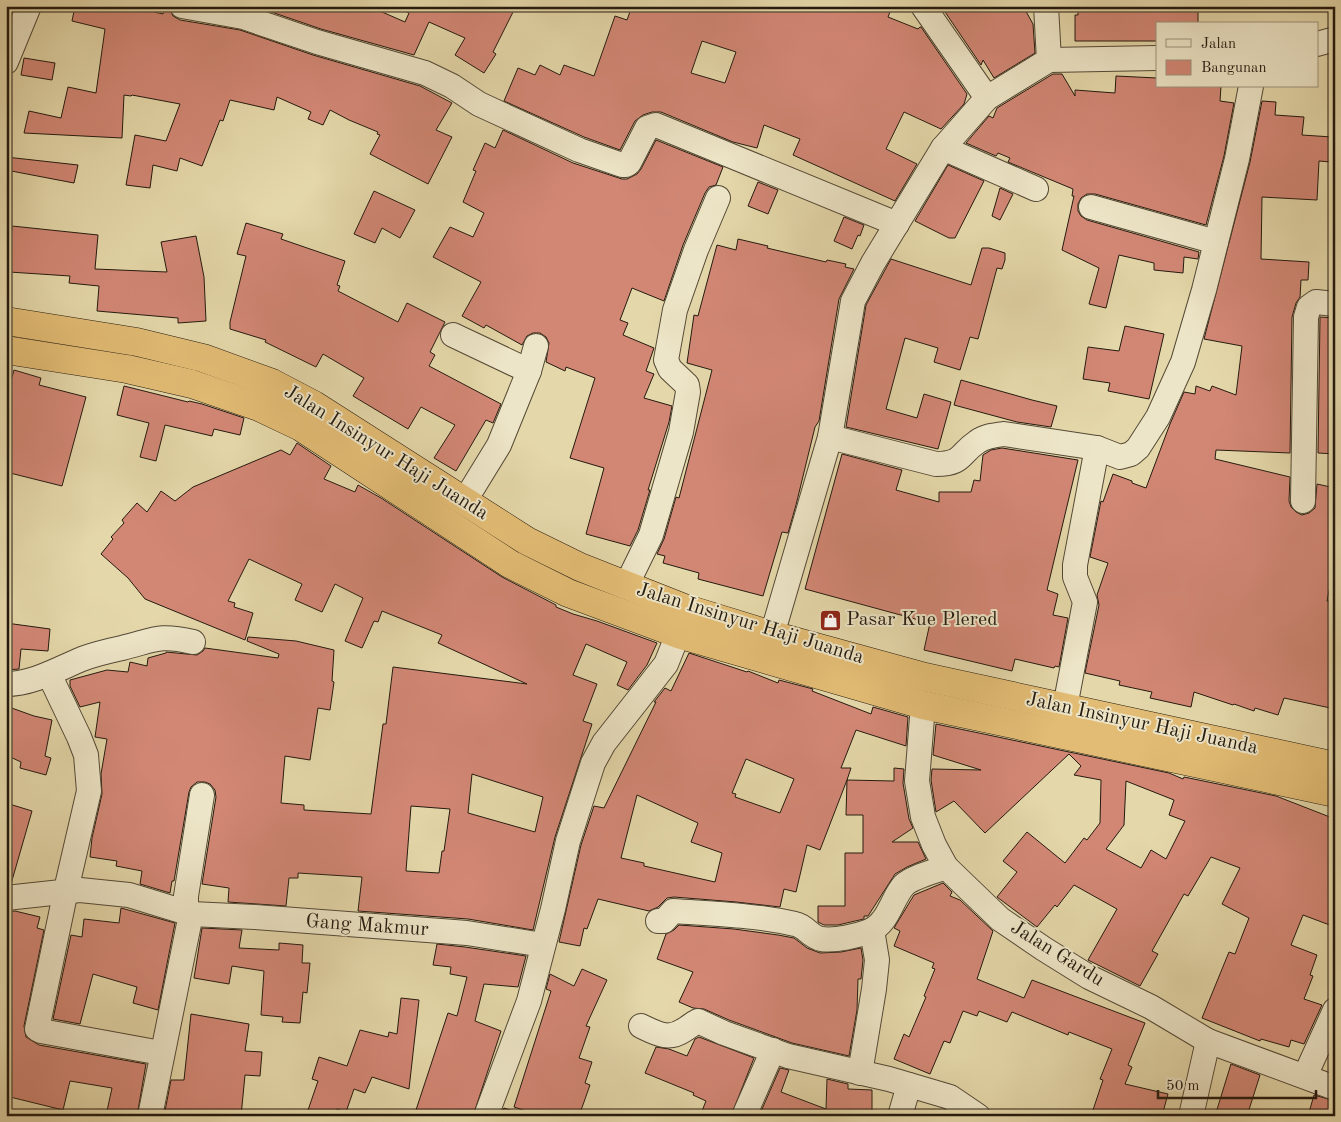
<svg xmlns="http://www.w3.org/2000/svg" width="1341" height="1122" font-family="'Old Standard TT',serif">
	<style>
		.building { fill: #d28775; stroke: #241a0f; fill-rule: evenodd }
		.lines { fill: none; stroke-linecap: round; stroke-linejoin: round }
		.minor-casing { stroke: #544936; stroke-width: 26 }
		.trunk-casing { stroke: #241a0f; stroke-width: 29 }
		.minor { stroke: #ede5c7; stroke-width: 24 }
		.trunk { stroke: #e2bc74; stroke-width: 28 }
		.labels { text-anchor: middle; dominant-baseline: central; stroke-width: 4; stroke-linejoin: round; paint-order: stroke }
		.street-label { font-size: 20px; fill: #241a0f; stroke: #ede5c7 }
		.poi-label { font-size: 20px; fill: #241a0f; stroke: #ede5c7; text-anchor: start }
	</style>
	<rect width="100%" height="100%" fill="#e4d7a9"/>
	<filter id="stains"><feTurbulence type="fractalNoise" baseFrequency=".004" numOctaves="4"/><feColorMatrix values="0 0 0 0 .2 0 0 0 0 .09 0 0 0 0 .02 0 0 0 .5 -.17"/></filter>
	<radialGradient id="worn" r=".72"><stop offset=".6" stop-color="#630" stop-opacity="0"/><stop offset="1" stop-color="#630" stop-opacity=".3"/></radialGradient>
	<g class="building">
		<path d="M75 6H129L163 14 165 6 169 7 173 16 180 20 240 30 313 55 420 86 452 103 436 130 452 137 428 184 370 154 380 135 377 134 378 132 349 120 330 110 323 125 308 119 311 112 277 97 274 110 230 100 223 121 220 120 202 166 180 158 177 171 153 165 150 188 126 185 135 135 166 141 180 104 132 95 131 96 124 95 122 138 24 133 29 111 61 118 68 87 96 93 105 29 72 21Z"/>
		<path d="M254 6H354L371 12 373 8 405 22 409 13 393 6H516L493 52 496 54 484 73 455 55 465 38 429 22 414 55 321 29Z"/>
		<path d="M632 6H877L890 12 888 17 918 29 920 27H921L967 94 964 104 941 129 904 112 886 149 917 164 895 201 793 155 800 139 764 125 757 148 733 142 661 112H652L643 115 635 121 620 150 584 137 504 101 518 68 535 75 540 65 560 75 564 65 594 76 615 16 627 20ZM702 41 736 52 725 83 691 73Z"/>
		<path d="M941 6H1023L1033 24 1035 53 994 78 983 60 981 65Z"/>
		<path d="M1078 6H1198V24H1157V41H1075V15H1078Z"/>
		<path d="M24 58 55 63 52 80 21 75Z"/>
		<path d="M1053 74H1062L1075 96V90L1115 93 1116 76 1157 78V86H1221L1220 101 1234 103 1224 156 1206 225 1095 194H1087L1081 198 1078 204V211L1081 216 1087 220 1199 252 1198 259 1184 257 1183 273 1154 270V263L1119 255 1106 308 1089 304 1099 268 1062 250 1074 196H1072L1073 189 1008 162 1010 158 998 153 996 156 966 143 989 116 993 118 997 108Z"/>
		<path d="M1262 101 1276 102 1275 115 1304 117 1302 135 1332 137 1331 162 1319 161 1317 200 1262 197 1261 259 1309 262 1308 280H1301L1300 297 1296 303 1292 317 1290 453 1216 450 1215 459 1290 477 1289 501 1291 507 1296 512 1302 515 1309 513 1315 508 1317 484 1335 488V562L1327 601 1335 602V709L1284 698 1278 715 1255 708 1254 711 1234 704 1233 705 1194 692 1191 707 1150 698 1152 692 1119 685 1120 681 1085 673 1099 605 1097 595 1108 563 1090 557 1101 501 1103 502 1113 474 1132 481V483L1146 488 1170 424 1184 392 1195 394 1196 386 1210 391 1212 386 1236 395 1242 346 1204 339 1250 162Z"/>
		<path d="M503 130 573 163 622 179H627L637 174 641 169 656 140 723 167 716 185 709 187 705 193 683 245 664 301 632 288 620 320 628 323 623 335 654 348 646 371 654 374 644 398 672 406 669 422 648 490H650L638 530 630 546 586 534 604 468 570 458 595 378 566 367 565 371 546 362 549 343 546 337 540 333H533L527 336 522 345 486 325 484 328 462 316 481 282 433 257 450 227 473 237 484 213 463 202 476 171 473 170 485 143 495 148Z"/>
		<path d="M6 157 78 165 74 183 6 170Z"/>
		<path d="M948 165 984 181 955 238H949L915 221Z"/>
		<path d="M758 182 778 190 768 214 748 206Z"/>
		<path d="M1000 188 1013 194 1000 220 992 216Z"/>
		<path d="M374 191 415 210 400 238 382 228 375 243 354 234Z"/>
		<path d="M844 217 864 225 860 236 858 235 852 249 834 241Z"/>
		<path d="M246 223 283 234 281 239 345 261 337 285 340 286 338 291 398 322 407 303 445 322 430 352 435 355 429 366 501 404 493 423 486 420 456 471 434 458 455 425 421 407 408 429 353 396 364 378 323 354 316 367 265 342 266 340 230 329V322L246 256 237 254Z"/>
		<path d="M12 226 98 235 95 269 167 272 161 242 196 236 204 277 206 321 178 323V318L97 311 99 286 69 283 70 276 9 272Z"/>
		<path d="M738 239 768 246 767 248 826 262 827 260 846 264 845 267 854 269 839 299 819 421 815 427 796 505 788 533 782 532 763 596 698 579 699 573 663 563 665 556 657 554 664 539 676 497 679 498 712 370 687 363 694 315 698 316 717 245 736 250Z"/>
		<path d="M982 248H989L1005 253V260L1002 269 997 268 978 339 970 337 960 370 934 362 938 348 905 338 886 409 917 418 924 394 951 402 938 449 846 427 866 305 891 259 971 285Z"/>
		<path d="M1320 317 1335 318V454L1318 453Z"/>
		<path d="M1125 326 1164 334 1149 399 1108 391 1110 383 1083 379 1088 347 1119 351Z"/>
		<path d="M14 370 41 378 39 385 86 397 62 486 6 472V399Z"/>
		<path d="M961 380 1032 400 1057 406 1051 427 1017 422 954 405Z"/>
		<path d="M124 386 188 402 189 401 202 404 244 418 240 435 214 429 212 436 165 425 156 461 140 457 149 423 117 415Z"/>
		<path d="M297 443 331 466 324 479 355 492 358 485 381 498 502 577 556 605V607L573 614 597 621 657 643 647 665 628 690 617 685 627 662 586 644 573 675 597 684 583 721 592 724 555 837 533 930 468 919 358 911 362 877 298 873V878H289L286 906 228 902 229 888 202 884 216 797 215 790 210 784 205 782H197L191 787 189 792 174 881H172L170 893 140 884 142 871 116 866 117 861 90 857 92 838 102 794 101 774 107 739 95 737 100 702 80 707 70 686V680L107 670 128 672 130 662 147 666 148 658 166 653V652L197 655 203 651 205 648 278 658 279 654 247 641 248 637 296 641 334 650 332 681 334 682 330 710 318 708 310 760 285 756 281 803 304 805V810L371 814 383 724H386L393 667 527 684 438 643 442 635 382 611 378 622 374 621 362 648 345 641 363 598 335 584 322 612 295 600 302 584 249 559 228 601 235 603 234 607 253 613 245 640 145 599 128 578 101 554 113 539 111 537 124 523 122 520 137 503 147 512 161 491 175 501 193 487 281 450 290 455ZM472 774 543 797 535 832 468 813ZM411 806 450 809 444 851H442L439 873 406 871Z"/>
		<path d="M1002 448 1078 460 1047 590 1058 594 1053 615 1068 618 1059 667 1055 666 1054 668 1015 659 1012 671 924 650 930 623 805 589 842 454 902 470 896 490 939 502V492H971L974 480 980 481 983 455 991 450Z"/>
		<path d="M6 623 50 629 48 651 21 649 19 669 6 670Z"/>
		<path d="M689 653 747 672 748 671 778 683 779 680 813 689 812 691 871 714 873 707 908 717 906 746 856 730 841 768H851L847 780 894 781V768L904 769 903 783 909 819 913 828 892 842H918L926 859 907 867 895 874 868 916H864V919L855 921 838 925H824L818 922V906H845V853H863V815H846L847 780 820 850 807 845 796 892 784 889 780 907 736 902 674 897 667 898 658 907 649 911 598 899 587 929 584 928 580 946 559 942 581 845 594 806 604 808 656 702H654L665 688 671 691ZM746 759 794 779 780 813 735 797 736 794 732 793ZM637 795 698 823 691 842 722 853 715 882 644 866V863L621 858Z"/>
		<path d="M6 706 34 716 52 720 45 756 51 758 46 775 20 768 21 762 6 755Z"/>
		<path d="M936 724 1169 773 1183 779 1184 777 1276 796 1335 819V927L1303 915 1291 945 1317 955 1310 975 1313 976 1304 999 1322 1005 1304 1044 1291 1040 1289 1047 1261 1039 1260 1041 1202 1018 1229 952 1235 954 1249 918 1222 904 1240 868 1211 857 1188 896 1184 894 1152 951 1158 954 1140 986 1088 960 1117 909 1074 885 1057 907 1055 905 1037 927 997 897 1017 872 1003 861 1027 832 1065 863 1084 838 1087 840 1100 823 1101 780 1074 775 1081 766 1069 754 985 833 954 801 936 812 931 780 932 769 981 770 933 755ZM1126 781 1174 800 1169 815 1185 821 1166 859 1151 850 1141 868 1106 849 1124 825Z"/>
		<path d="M6 803 32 811 11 884H6Z"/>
		<path d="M943 883 952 892 950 896 960 900 993 931 977 979 1024 998 1032 980 1145 1023 1128 1065 1132 1067 1125 1084 1168 1094 1162 1116H1091L1103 1080 1100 1079 1112 1049 1069 1032 1068 1035 1012 1012 1007 1022 979 1011 977 1016 963 1011 950 1043 944 1041 930 1074 894 1059 904 1034 909 1037 926 997 924 996 935 969 932 968 934 963 894 946 900 931 894 928 914 895Z"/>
		<path d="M121 908 175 923 158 1010 133 1003 137 987 93 974 80 1024 53 1019 71 935 82 937 84 919 119 923Z"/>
		<path d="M15 911 40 917 37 928 44 930 24 1026 26 1037 39 1045 146 1064 137 1116 107 1111 112 1088 70 1081 63 1110 6 1096V912Z"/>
		<path d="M679 925 734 929 778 935 794 938 807 948 820 953 841 952 861 948 863 960 861 979H858L857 1010 849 1056 792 1043 729 1020 704 1009 693 1008 679 1002 693 972 657 959 666 934 674 930Z"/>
		<path d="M202 928 242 930 239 948 279 950V943L303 945 302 963H310L307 993 303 992 300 1023 282 1022 283 1017 261 1015 264 971 232 966 229 984 194 978Z"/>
		<path d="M437 944 465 947 526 956 518 987 484 984 475 1021 501 1031 473 1116H414L448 1013 457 1016 467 977 450 974 451 967 433 965Z"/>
		<path d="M582 969 607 980 586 1026 590 1027 579 1058 592 1062 585 1083 590 1085 579 1116H541L514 1107 551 991 546 989 550 974 574 986Z"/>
		<path d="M401 998 419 1000 409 1089 372 1077 365 1093 354 1089 346 1112 337 1109 335 1116H306L318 1081 312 1079 319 1057 347 1066 360 1030 388 1037 389 1032 397 1034Z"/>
		<path d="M191 1014 249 1024 245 1051 262 1052 260 1076 245 1075 241 1116H164L171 1080H184Z"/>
		<path d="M699 1037 754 1058 731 1116H700L706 1101 693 1095 694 1093 645 1073 656 1047 669 1049 687 1056 695 1039Z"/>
		<path d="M1231 1064 1260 1075 1247 1116H1215Z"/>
		<path d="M780 1068 789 1070 781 1092 826 1109 827 1079 848 1084V1089L872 1090V1116H759Z"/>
		<path d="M1314 1095 1335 1101V1116H1308Z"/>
		<path d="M504 1108 521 1114V1116H501Z"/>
	</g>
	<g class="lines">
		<defs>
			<g id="minor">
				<path d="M182 6 243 17 317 42 425 73 452 86 479 104 579 150 622 165H626L629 163 647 128 656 125 897 224"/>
				<path d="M923 6 987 98"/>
				<path d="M1046 6 1049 60"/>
				<path d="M1317 44 1335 39"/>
				<path d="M6 62 29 6"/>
				<path d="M943 148 1036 189"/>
				<path d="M1091 207 1216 242"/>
				<path d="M453 335 529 371"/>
				<path d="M830 437 936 464C963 464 959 454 977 442 985 436 995 435 1004 434L1097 448 1120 457 1131 454 1138 448 1158 417 1183 362 1204 290 1237 159 1251 86"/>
				<path d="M1303 501 1306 317 1309 307 1316 302 1335 304"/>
				<path d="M464 502 499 445 529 371 536 346"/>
				<path d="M626 586 651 535 681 432 688 392 687 385 670 369 666 360 675 310 696 250 718 198"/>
				<path d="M772 635 830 437 853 301 873 263 943 148 987 98 1049 60 1157 58"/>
				<path d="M49 674 79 737 86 755 89 791 66 890 37 1029 41 1031 161 1053"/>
				<path d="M6 684C33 684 58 669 82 659 95 654 108 651 122 648 155 640 158 634 193 642"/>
				<path d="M923 705 917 781 923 817 934 845 946 867 1000 919 1044 949 1089 977 1151 1007 1208 1041 1335 1088"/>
				<path d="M1065 707 1085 602 1075 577V565L1097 448"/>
				<path d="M6 898 80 890 129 895 191 914 255 917 467 933 543 945"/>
				<path d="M658 921H664L673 911C715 914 755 915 795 924 806 926 810 937 821 939 836 941 857 936 870 931 889 922 892 898 904 885 912 877 936 871 946 867"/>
				<path d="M641 1026C656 1033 668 1041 684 1030 689 1027 692 1024 698 1021L724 1033 788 1056 889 1079 950 1097 978 1116"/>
				<path d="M860 1073 874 989 877 960 872 930"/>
				<path d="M1305 1076 1335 1010"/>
				<path d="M150 1116 191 914 186 906V896L202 795"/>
				<path d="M486 1116 529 1001 553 909 568 841 593 763 604 743 666 664 678 634"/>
				<path d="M744 1116 773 1050"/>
				<path d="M900 1116 909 1085"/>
				<path d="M1191 1116 1208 1041"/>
			</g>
			<g id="trunk">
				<path d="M6 321 137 342 203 358 272 383 314 405 527 541 580 567 684 608 772 635 925 677 1335 766"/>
				<path d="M6 350 127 369 192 384 259 407 301 427 510 564 568 593 678 634 923 705 1335 793"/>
			</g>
		</defs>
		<use href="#minor" class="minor-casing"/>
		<use href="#trunk" class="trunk-casing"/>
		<use href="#minor" class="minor"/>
		<use href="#trunk" class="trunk"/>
	</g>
	<defs>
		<symbol id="shop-square" viewBox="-11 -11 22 22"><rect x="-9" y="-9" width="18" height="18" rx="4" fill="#8f2418" stroke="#ede5c7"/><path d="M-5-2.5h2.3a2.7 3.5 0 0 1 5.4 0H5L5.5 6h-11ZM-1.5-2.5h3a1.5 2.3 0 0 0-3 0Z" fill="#fff"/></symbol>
	</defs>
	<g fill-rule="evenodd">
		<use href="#shop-square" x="818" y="608" width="25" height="25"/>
	</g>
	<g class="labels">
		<g class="street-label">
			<text transform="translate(386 453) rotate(32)">Jalan Insinyur Haji Juanda</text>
			<text transform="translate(750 624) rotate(17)">Jalan Insinyur Haji Juanda</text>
			<text transform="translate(1142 724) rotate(12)">Jalan Insinyur Haji Juanda</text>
			<text transform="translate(367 926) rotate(4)">Gang Makmur</text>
			<text transform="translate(1057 954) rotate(32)">Jalan Gardu</text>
		</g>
		<g class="poi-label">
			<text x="846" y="620">Pasar Kue Plered</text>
		</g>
	</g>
	<rect width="1341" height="1122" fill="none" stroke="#e4d7a9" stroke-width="25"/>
	<rect x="8" y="8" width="1326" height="1107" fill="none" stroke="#241a0f" stroke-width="2.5"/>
	<rect x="12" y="12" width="1316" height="1097" fill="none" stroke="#241a0f"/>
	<rect x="1156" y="22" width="162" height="65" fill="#ede5c7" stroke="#9d947d"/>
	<rect x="1166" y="39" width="25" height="8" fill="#ede5c7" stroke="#9d947d"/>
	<text x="1201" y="48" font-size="15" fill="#241a0f">Jalan</text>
	<rect x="1166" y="60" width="25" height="15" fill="#d28775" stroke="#9d947d"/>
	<text x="1201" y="72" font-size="15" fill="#241a0f">Bangunan</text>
	<path d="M1158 1090v8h158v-8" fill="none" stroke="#241a0f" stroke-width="2.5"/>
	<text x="1166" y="1090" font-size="15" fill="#241a0f" stroke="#ede5c7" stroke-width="4" paint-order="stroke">50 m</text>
	<rect width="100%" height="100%" filter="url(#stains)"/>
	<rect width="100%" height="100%" fill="url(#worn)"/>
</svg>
